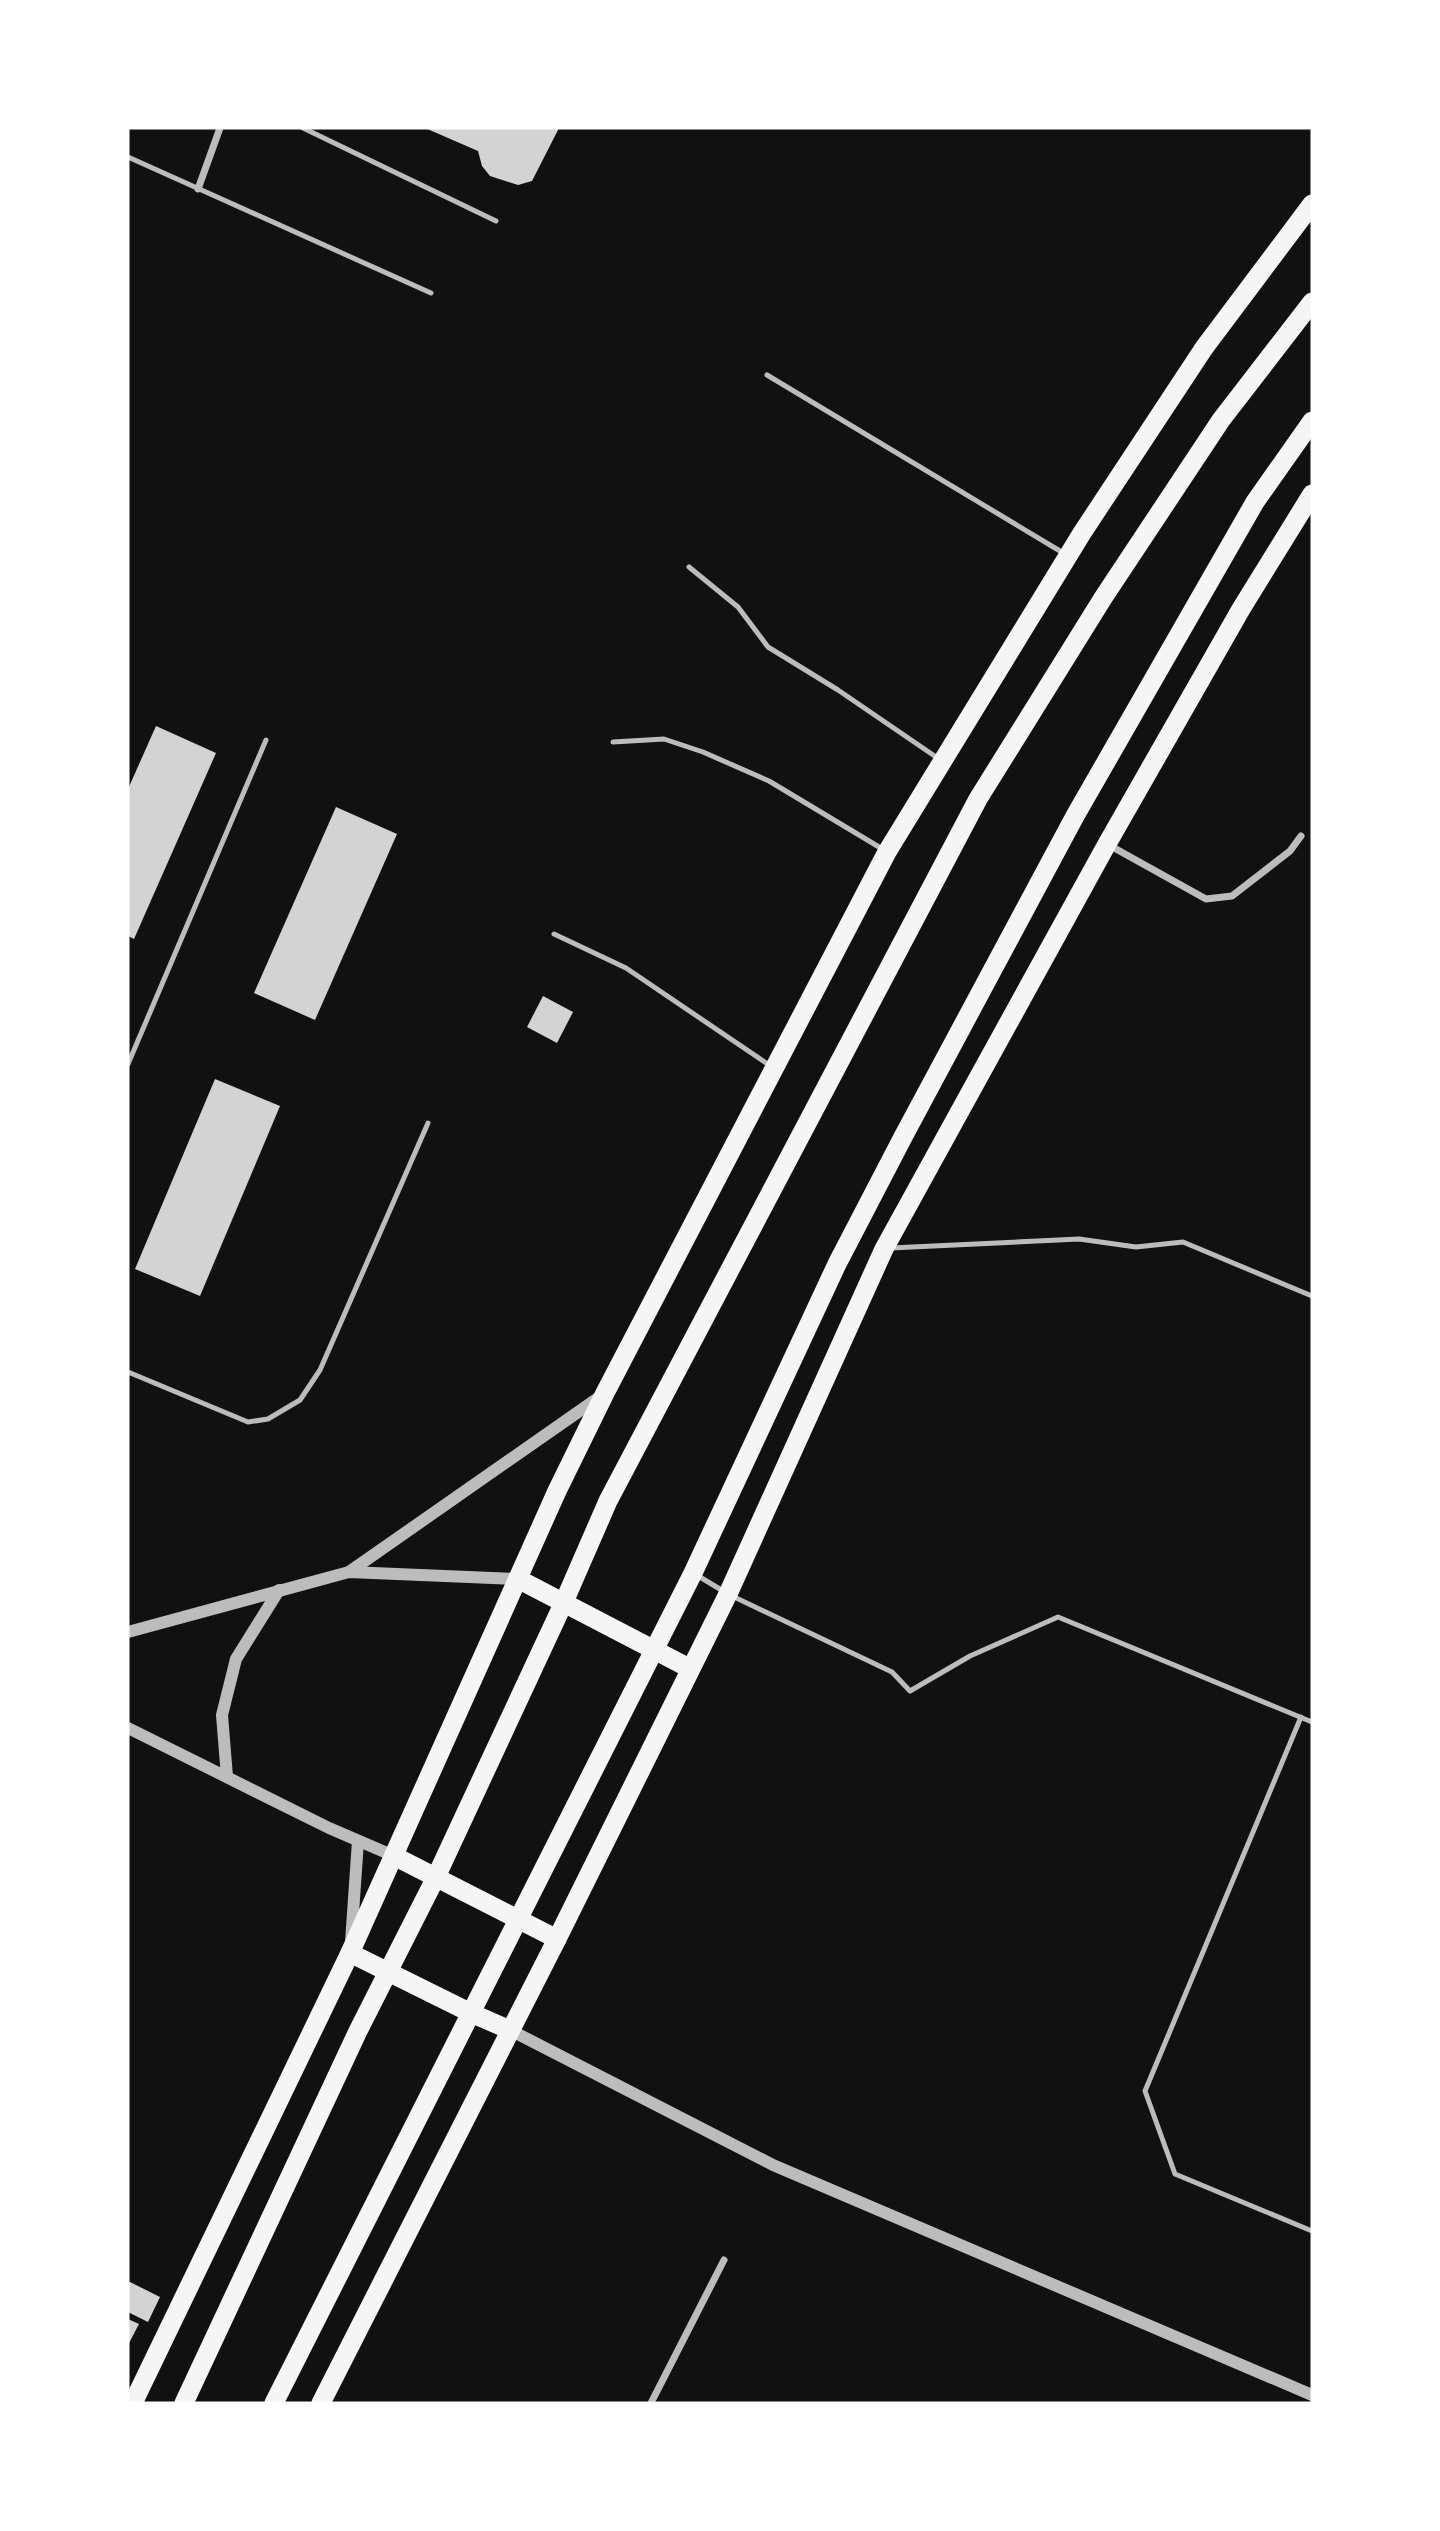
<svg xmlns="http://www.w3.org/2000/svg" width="1440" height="2531" font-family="'IBM Plex Sans',sans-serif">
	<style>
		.building { fill: #d3d3d3 }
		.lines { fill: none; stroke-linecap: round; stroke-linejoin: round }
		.service { stroke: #bcbcbc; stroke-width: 5 }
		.minor { stroke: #bcbcbc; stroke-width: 7 }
		.tertiary { stroke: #bcbcbc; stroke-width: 12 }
		.trunk { stroke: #f5f5f5; stroke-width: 19 }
	</style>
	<rect width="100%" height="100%" fill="#111"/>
	<g class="building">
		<path d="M425 128H559L532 181 518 185 490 176 482 166 478 151Z"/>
		<path d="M156 726 216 753 134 939 128 936V789Z"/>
		<path d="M336 807 397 834 315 1020 254 993Z"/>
		<path d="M543 996 573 1012 557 1043 527 1027Z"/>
		<path d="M215 1079 280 1106 200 1296 135 1269Z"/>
		<path d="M128 2281 160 2297 148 2322 128 2312Z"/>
		<path d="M128 2319 139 2324 128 2345Z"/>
	</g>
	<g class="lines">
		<g class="service">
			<path d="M303 128 496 221"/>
			<path d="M128 157 431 293"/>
			<path d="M767 375 1065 554"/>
			<path d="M689 567 738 607 768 647 838 690 939 759"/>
			<path d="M613 742 664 739 703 752 769 781 884 850"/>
			<path d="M554 934 626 968 772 1067"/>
			<path d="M128 1064 266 740"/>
			<path d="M891 1248 1079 1239 1136 1247 1183 1242 1312 1296"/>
			<path d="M128 1372 248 1422 268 1419 300 1400 320 1370 428 1123"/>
			<path d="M695 1574 723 1591"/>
			<path d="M732 1596 892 1672 910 1691 970 1656 1058 1617 1312 1722"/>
			<path d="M1301 1717 1145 2091 1175 2174 1312 2231"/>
		</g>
		<g class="minor">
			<path d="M198 189 220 128"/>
			<path d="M1107 844 1206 899 1232 896 1290 851 1301 836"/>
			<path d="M651 2403 724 2260"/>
		</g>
		<g class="tertiary">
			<path d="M349 1572 601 1396"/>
			<path d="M128 1632 349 1572 518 1579"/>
			<path d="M128 1728 329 1828 394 1856"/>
			<path d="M227 1777 222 1715 236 1659 279 1590"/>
			<path d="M351 1942 358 1841"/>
			<path d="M510 2030 773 2165 1312 2395"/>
		</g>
		<g class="trunk">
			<path d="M518 1579 689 1668"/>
			<path d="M394 1856 557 1939"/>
			<path d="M350 1953 471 2013 510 2030"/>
			<path d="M133 2403 350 1953 557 1491 605 1393 887 852 1082 533 1204 348 1312 204"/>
			<path d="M184 2403 358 2031 436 1877 564 1602 608 1501 978 799 1103 598 1221 420 1312 302"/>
			<path d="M274 2403 693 1573 837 1264 903 1137 1075 816 1255 502 1312 421"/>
			<path d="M321 2403 557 1939 728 1594 884 1249 1107 844 1241 609 1312 494"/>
		</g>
	</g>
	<rect width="1440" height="2531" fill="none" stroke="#ffffff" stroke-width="259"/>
</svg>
